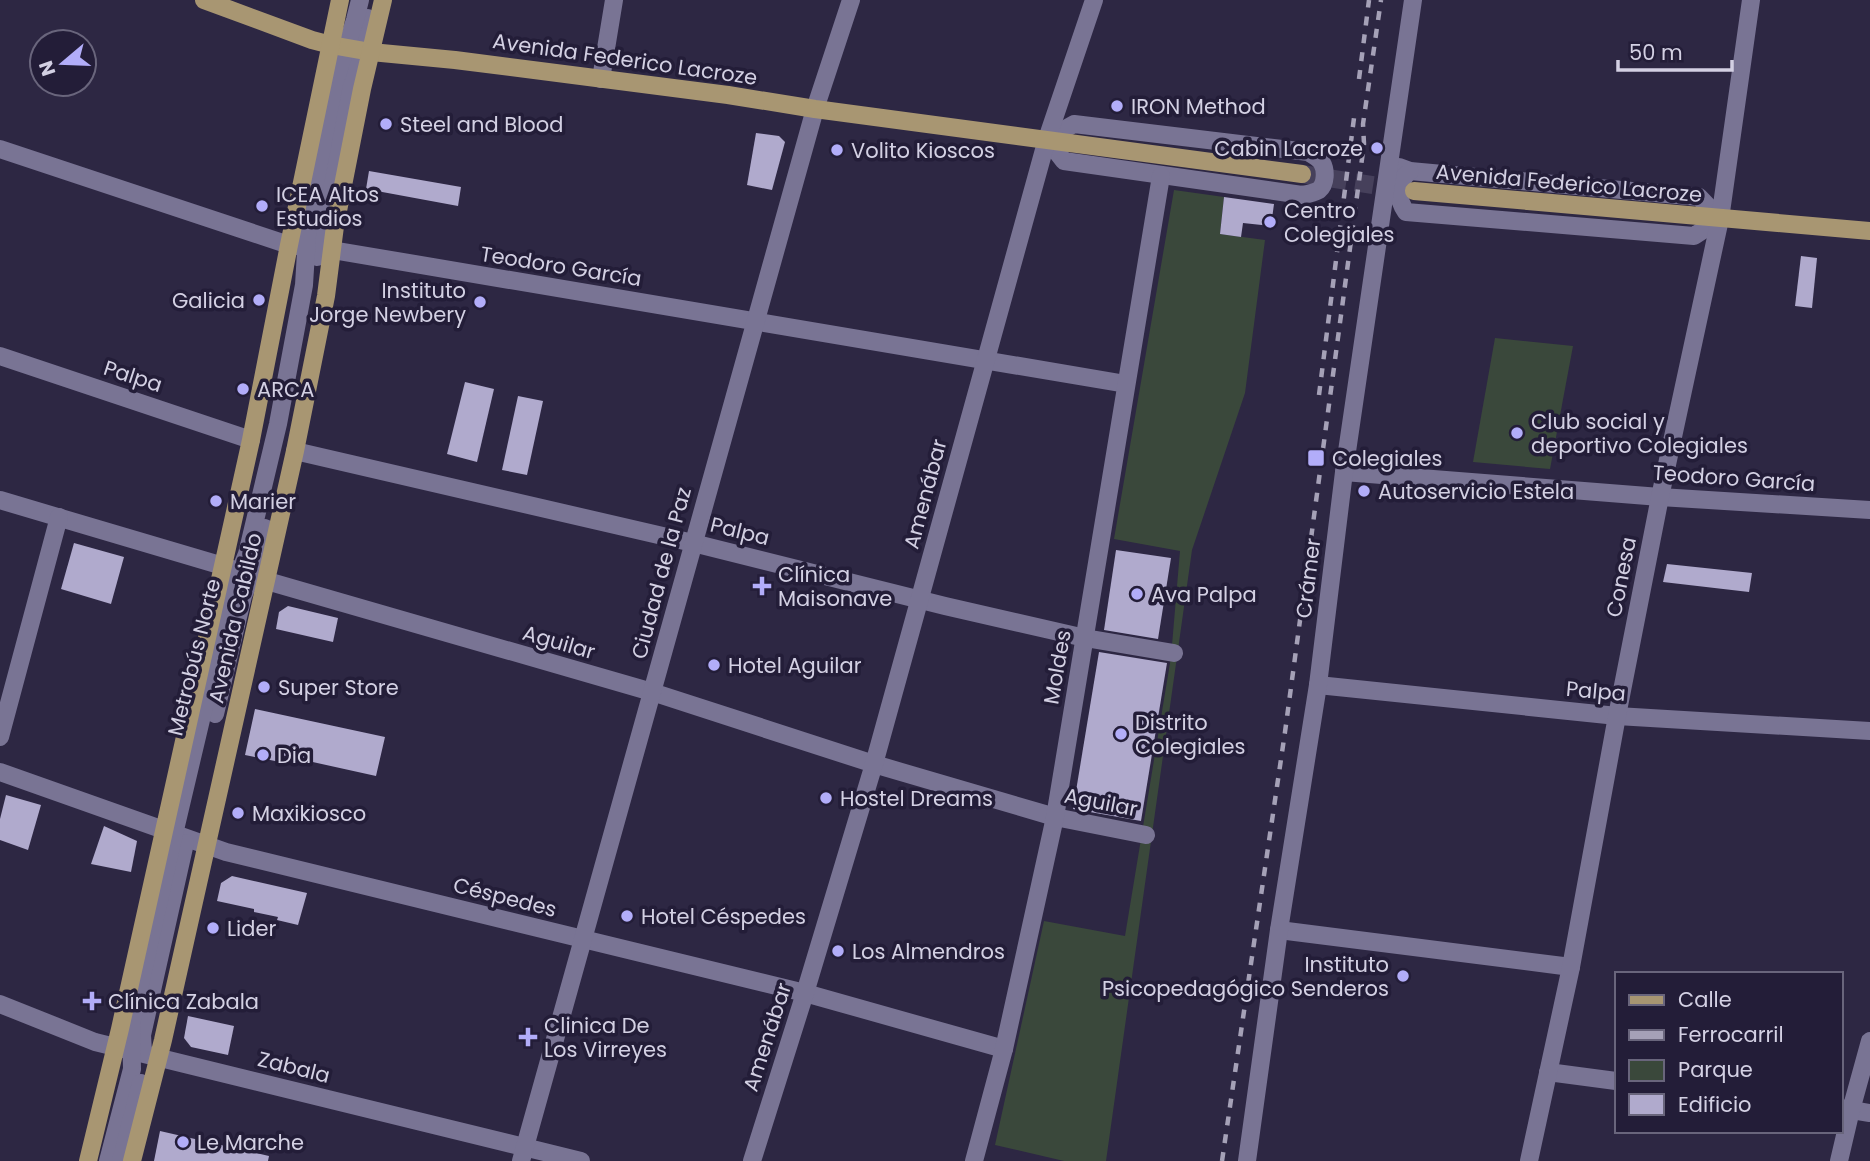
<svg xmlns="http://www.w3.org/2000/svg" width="1870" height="1161" font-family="Poppins,sans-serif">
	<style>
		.green { fill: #3a483b }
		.building { fill: #b0aacd }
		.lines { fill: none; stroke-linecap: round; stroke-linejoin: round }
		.major-tunnel { stroke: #46405b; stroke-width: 18; stroke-dasharray: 18 9; stroke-linecap: butt }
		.minor { stroke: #797494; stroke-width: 18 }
		.major { stroke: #a89672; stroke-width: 18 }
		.rail { stroke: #a5a1b7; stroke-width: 4.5; stroke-dasharray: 9 9; stroke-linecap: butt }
		.poi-dot { fill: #b2adf9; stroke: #231d38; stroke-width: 2.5 }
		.labels { text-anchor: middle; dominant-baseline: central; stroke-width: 7; stroke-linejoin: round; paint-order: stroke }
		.street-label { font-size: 21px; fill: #d3d0e3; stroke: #231d38 }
		.poi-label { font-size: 21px; fill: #d3d0e3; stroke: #231d38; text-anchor: start }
	</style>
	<rect width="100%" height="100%" fill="#2d2743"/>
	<g class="green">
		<path d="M1174 190 1224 197 1220 234 1265 240 1245 393 1192 550 1106 1161H1064L995 1145 1044 921 1125 936 1171 657 1180 551 1114 539Z"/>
		<path d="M1495 338 1573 346 1550 469 1473 462Z"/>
	</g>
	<g class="building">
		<path d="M756 133 779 136 785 142 772 190 747 185Z"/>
		<path d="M369 171 461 187 458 206 366 189Z"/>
		<path d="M1224 197 1274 204 1271 226 1243 223 1241 237 1220 234Z"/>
		<path d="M1801 256 1817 258 1812 308 1795 306Z"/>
		<path d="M465 382 494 389 477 462 447 454Z"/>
		<path d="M518 396 543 401 527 475 502 470Z"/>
		<path d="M74 543 124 557 111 604 61 589Z"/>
		<path d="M1116 550 1171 558 1158 639 1104 630Z"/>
		<path d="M1667 564 1752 573 1749 592 1663 582Z"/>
		<path d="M288 606 338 618 333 642 276 629 279 612Z"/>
		<path d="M1099 652 1167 663 1141 821 1073 809Z"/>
		<path d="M255 709 385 737 376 776 281 755 280 762 245 755Z"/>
		<path d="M6 795 41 805 28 850 0 840V819Z"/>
		<path d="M104 826 137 841 131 872 91 864Z"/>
		<path d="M232 876 307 893 298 925 277 920 278 917 254 912V909L217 901 221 883Z"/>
		<path d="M188 1016 234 1026 228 1055 191 1047 184 1038Z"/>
		<path d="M160 1131 269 1156 268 1161H154Z"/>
	</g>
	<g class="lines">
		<path class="major-tunnel" d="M1302 174 1398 189"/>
		<g class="minor">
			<path d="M601 79 614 0"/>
			<path d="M1074 124 1308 152C1313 155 1319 158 1322 163 1326 170 1326 184 1319 190 1314 193 1308 194 1302 195L1064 161 1047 139Z"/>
			<path d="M0 149 289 245 332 250 1126 384"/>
			<path d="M1399 167 1410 171 1699 197 1720 219"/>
			<path d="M1410 171C1396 183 1396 197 1406 212L1694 236 1720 219"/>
			<path d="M317 257 320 223 347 87 368 18"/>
			<path d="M0 356 251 440"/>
			<path d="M295 451 693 543 945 606 1085 638 1174 653"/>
			<path d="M1344 472 1660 497 1870 510"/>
			<path d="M0 500 223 566 267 581 652 692 874 764 1055 817 1146 835"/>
			<path d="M1318 685 1617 716 1870 731"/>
			<path d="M215 714 243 596 259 558 265 528"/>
			<path d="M0 737 59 517"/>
			<path d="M0 772 226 852 805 993 1004 1049"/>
			<path d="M1279 930 1571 967"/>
			<path d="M0 1004 95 1042 581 1161"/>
			<path d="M143 1052 142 1035 185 843"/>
			<path d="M1548 1072 1616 1081"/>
			<path d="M1840 1108 1870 1113"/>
			<path d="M108 1161 132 1069 131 1024 174 834 231 593 247 554 278 424 304 285 308 220 334 84 355 20 360 0"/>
			<path d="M121 1161 141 1083"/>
			<path d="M521 1161 815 109 851 0"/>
			<path d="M752 1161 805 993 874 764 1047 139 1094 0"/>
			<path d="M974 1161 1004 1049 1055 817 1161 176"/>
			<path d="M1247 1161 1279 930 1318 685 1344 472 1413 0"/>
			<path d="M1529 1161 1571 967 1617 716 1660 497 1720 219 1751 0"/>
			<path d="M1839 1161 1851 1110 1870 1041"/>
		</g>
		<g class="major">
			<path d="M204 0 312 40 331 45 371 52 455 60 728 95 815 109 1302 174"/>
			<path d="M1414 191 1870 231"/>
			<path d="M88 1161 120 1029 251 440 289 245 340 0"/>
			<path d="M132 1161 163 1040 295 451 326 296 335 226 362 89 383 0"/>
		</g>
		<g class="rail">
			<path d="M1359 79 1369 0"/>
			<path d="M1319 395 1355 110"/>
			<path d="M1222 1161 1285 732 1364 144 1363 124 1381 0"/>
		</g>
	</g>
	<g class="poi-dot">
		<circle cx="1117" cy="106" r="7"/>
		<circle cx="386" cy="124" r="7"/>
		<circle cx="1377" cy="148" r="7"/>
		<circle cx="837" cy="150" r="7"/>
		<circle cx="262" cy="206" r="7"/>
		<circle cx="1270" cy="222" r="7"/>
		<circle cx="259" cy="300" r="7"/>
		<circle cx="480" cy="302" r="7"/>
		<circle cx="243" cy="389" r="7"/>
		<circle cx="1517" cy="433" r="7"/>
		<rect x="1307" y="449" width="18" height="18" rx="3.5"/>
		<circle cx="1364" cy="491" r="7"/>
		<circle cx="216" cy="501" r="7"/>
		<path d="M758.5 575.5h7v7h7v7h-7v7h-7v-7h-7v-7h7z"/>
		<circle cx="1137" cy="594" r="7"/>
		<circle cx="714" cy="665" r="7"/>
		<circle cx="264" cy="687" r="7"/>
		<circle cx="1121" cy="734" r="7"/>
		<circle cx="263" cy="755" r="7"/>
		<circle cx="826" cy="798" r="7"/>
		<circle cx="238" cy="813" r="7"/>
		<circle cx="627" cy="916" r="7"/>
		<circle cx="213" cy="928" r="7"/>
		<circle cx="838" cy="951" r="7"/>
		<circle cx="1403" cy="976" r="7"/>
		<path d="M88.5 990.5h7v7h7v7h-7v7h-7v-7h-7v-7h7z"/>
		<path d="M524.5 1026.5h7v7h7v7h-7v7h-7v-7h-7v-7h7z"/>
		<circle cx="183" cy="1142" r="7"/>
	</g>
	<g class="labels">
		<g class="street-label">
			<text transform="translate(625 59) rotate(8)">Avenida Federico Lacroze</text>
			<text transform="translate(1569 183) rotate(5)">Avenida Federico Lacroze</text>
			<text transform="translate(561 266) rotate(9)">Teodoro García</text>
			<text transform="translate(133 376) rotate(18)">Palpa</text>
			<text transform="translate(1734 478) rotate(4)">Teodoro García</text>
			<text transform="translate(925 494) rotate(-75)">Amenábar</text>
			<text transform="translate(740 531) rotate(14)">Palpa</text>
			<text transform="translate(661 573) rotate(-75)">Ciudad de la Paz</text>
			<text transform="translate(1621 577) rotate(-79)">Conesa</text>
			<text transform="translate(1308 578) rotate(-83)">Crámer</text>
			<text transform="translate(235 618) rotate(-77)">Avenida Cabildo</text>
			<text transform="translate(559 642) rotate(16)">Aguilar</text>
			<text transform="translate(194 657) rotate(-76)">Metrobús Norte</text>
			<text transform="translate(1057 667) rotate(-80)">Moldes</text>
			<text transform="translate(1596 691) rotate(5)">Palpa</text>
			<text transform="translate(1101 802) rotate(11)">Aguilar</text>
			<text transform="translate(505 897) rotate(14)">Céspedes</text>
			<text transform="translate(767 1037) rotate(-72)">Amenábar</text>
			<text transform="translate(294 1067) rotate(14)">Zabala</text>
		</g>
		<g class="poi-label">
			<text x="1131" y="106">IRON Method</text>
			<text x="400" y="124">Steel and Blood</text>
			<text x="1363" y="148" text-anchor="end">Cabin Lacroze</text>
			<text x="851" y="150">Volito Kioscos</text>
			<text x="276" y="194">ICEA Altos<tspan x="276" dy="24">Estudios</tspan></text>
			<text x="1284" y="210">Centro<tspan x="1284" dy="24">Colegiales</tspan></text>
			<text x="466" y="290" text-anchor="end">Instituto<tspan x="466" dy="24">Jorge Newbery</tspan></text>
			<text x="245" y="300" text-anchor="end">Galicia</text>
			<text x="257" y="389">ARCA</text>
			<text x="1531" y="421">Club social y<tspan x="1531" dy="24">deportivo Colegiales</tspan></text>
			<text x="1332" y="458">Colegiales</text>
			<text x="1378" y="491">Autoservicio Estela</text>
			<text x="230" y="501">Marier</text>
			<text x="778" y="574">Clínica<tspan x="778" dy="24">Maisonave</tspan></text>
			<text x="1151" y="594">Ava Palpa</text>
			<text x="728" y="665">Hotel Aguilar</text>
			<text x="278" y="687">Super Store</text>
			<text x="1135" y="722">Distrito<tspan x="1135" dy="24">Colegiales</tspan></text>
			<text x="277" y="755">Dia</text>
			<text x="840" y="798">Hostel Dreams</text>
			<text x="252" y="813">Maxikiosco</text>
			<text x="641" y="916">Hotel Céspedes</text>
			<text x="227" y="928">Lider</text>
			<text x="852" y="951">Los Almendros</text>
			<text x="1389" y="964" text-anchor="end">Instituto<tspan x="1389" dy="24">Psicopedagógico Senderos</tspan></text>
			<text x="108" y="1001">Clínica Zabala</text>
			<text x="544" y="1025">Clinica De<tspan x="544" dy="24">Los Virreyes</tspan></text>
			<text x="197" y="1142">Le Marche</text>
		</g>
	</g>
	<rect x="1615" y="972" width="228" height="161" fill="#231d38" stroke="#69657c" stroke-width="2"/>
	<rect x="1629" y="995" width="35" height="10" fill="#a89672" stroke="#69657c" stroke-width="2"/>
	<text x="1678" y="1007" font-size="21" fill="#d3d0e3">Calle</text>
	<rect x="1629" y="1030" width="35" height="10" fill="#a5a1b7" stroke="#69657c" stroke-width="2"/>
	<text x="1678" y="1042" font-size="21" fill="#d3d0e3">Ferrocarril</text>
	<rect x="1629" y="1060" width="35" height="21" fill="#3a483b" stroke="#69657c" stroke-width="2"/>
	<text x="1678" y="1077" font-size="21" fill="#d3d0e3">Parque</text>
	<rect x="1629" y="1094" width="35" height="21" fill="#b0aacd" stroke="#69657c" stroke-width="2"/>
	<text x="1678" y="1112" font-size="21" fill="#d3d0e3">Edificio</text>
	<g transform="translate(63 63) rotate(251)"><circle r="33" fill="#231d38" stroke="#69657c" stroke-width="2"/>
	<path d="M0-5L12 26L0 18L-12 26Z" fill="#b2adf9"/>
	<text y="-10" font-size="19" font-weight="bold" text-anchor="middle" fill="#d3d0e3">N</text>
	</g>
	<path d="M1618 60v10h114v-10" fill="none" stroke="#d3d0e3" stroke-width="3.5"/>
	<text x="1629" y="60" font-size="21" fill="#d3d0e3" stroke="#231d38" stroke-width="5" paint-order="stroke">50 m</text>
</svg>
